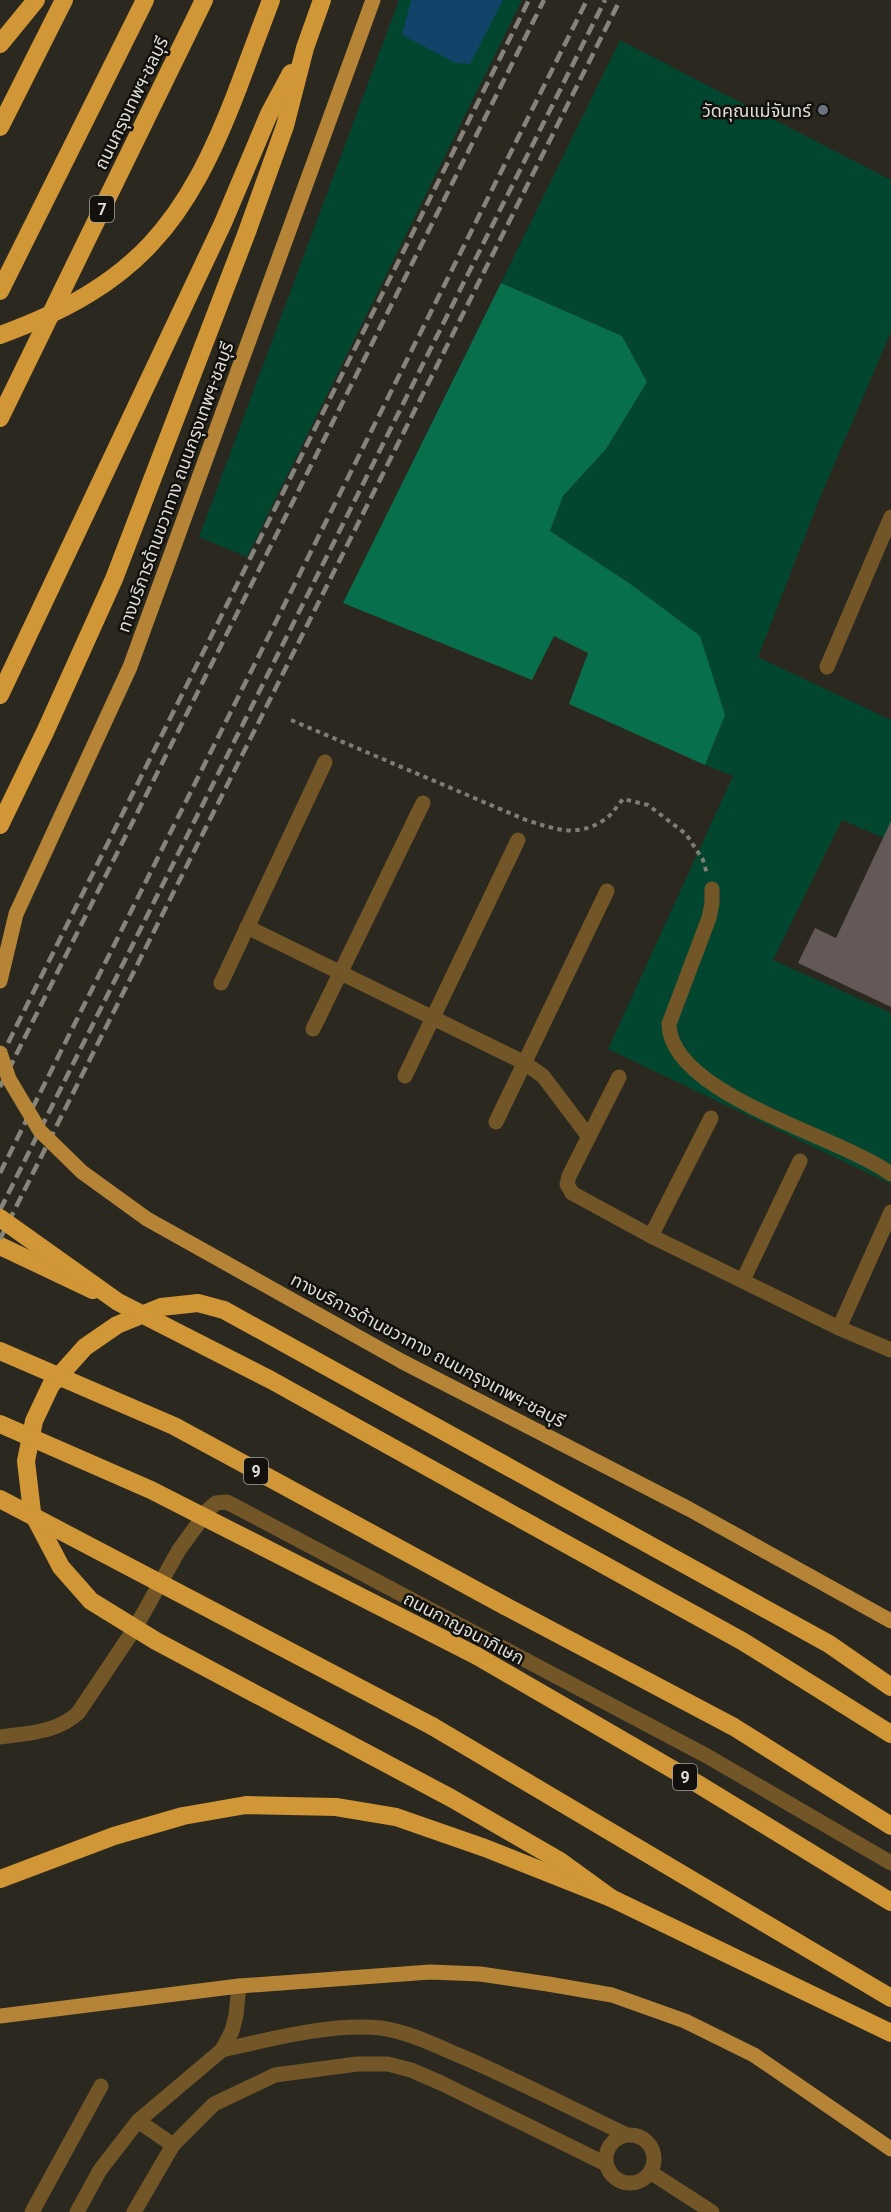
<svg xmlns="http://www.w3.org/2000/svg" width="891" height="2212" font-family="Roboto,'Noto Sans Thai',sans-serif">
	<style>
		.green { fill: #03462f }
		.forest { fill: #076f4c }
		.water { fill: #124369 }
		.building { fill: #655858 }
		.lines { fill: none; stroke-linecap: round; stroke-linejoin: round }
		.path { stroke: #7f7d75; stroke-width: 4; stroke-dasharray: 4.5 4.5; stroke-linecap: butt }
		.minor { stroke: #735628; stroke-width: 15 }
		.major { stroke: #b58437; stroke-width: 15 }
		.highway { stroke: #d19635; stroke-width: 18 }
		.rail { stroke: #85837b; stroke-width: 4.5; stroke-dasharray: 12 6; stroke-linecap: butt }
		.major-bridge { stroke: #b58437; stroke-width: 15 }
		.highway-bridge { stroke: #d19635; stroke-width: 18 }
		.worship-dot { fill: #6b7280; stroke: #12110d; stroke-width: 2 }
		.labels { text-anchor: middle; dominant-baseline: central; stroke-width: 5; stroke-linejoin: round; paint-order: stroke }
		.shield { fill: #12110d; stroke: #a2a09a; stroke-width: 1.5 }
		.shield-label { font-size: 16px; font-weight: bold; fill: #dfddd6 }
		.street-label { font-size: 18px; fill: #dfddd6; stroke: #12110d }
		.poi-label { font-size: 18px; fill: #dfddd6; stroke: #12110d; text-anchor: end }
	</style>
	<rect width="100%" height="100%" fill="#2b281f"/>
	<g class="green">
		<path d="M399 0H522L247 557 199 537Z"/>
		<path d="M620 40 891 180V332L819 500 758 657 891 720V841L842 820 773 960 891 1013V1184L608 1049 733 776 705 765 725 715 629 583 550 531 563 496 606 449 647 382 622 336 501 283Z"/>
	</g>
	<path class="forest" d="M501 283 622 336 647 382 606 449 563 496 550 531 629 583 700 636 725 715 705 765 569 704 588 653 554 636 532 680 343 603Z"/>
	<path class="water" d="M411 0H503L470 64 456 63 402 35Z"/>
	<path class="building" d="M891 821V1007L798 963 815 928 836 938Z"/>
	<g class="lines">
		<path class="path" d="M291 720 526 820C555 829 576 838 604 820 611 816 617 806 623 799L648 805 686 834 703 860 707 874"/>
		<g class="minor">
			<path d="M827 667 891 517"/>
			<path d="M712 889V903L709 918 669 1024C670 1095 840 1136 891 1174"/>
			<path d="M247 927 523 1062 543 1076 589 1137"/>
			<path d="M221 983 325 762"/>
			<path d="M313 1029 423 803"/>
			<path d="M405 1076 518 840"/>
			<path d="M619 1077 569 1176 567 1184 572 1193 651 1236 839 1328 891 1350"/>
			<path d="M496 1122 607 891"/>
			<path d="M651 1236 711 1118"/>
			<path d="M743 1280 800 1161"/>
			<path d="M839 1328 891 1212"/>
			<path d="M0 1737C28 1733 56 1733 78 1713L135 1628 179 1550 208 1510 216 1503 227 1502 707 1756 891 1863"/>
			<path d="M222 2050C271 2039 331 2023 381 2028 409 2032 437 2046 463 2057 518 2081 571 2108 625 2134"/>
			<path d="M138 2121 173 2145"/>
			<circle cx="630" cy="2159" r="24"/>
			<path d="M650 2172 712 2212"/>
			<path d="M32 2212 101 2086"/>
			<path d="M77 2212 100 2170 138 2121 222 2050 232 2031 236 2015 239 1986"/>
			<path d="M134 2212 173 2145 214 2104 275 2075 357 2064H388L411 2070 441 2083 606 2164"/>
		</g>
		<g class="major">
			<path d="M0 981 16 914 130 667 373 0"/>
			<path d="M403 1362 689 1509 891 1621"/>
			<path d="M0 2016 239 1986 430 1972 480 1974 548 1984 612 1995 685 2021 754 2055 891 2149"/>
		</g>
		<g class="highway">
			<path d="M0 44 36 0"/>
			<path d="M238 88 271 0"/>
			<path d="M0 127 64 0"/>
			<path d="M0 291 145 0"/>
			<path d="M0 418 204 0"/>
			<path d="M0 695 223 223 269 114 291 73"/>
			<path d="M0 825 45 732 114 579 247 232 285 126 305 48 322 0"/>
			<path d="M0 1246 93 1290"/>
			<path d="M521 1519 742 1641 891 1734"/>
			<path d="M505 1606 734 1727 891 1826"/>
			<path d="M477 1656 698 1784 891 1902"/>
			<path d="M432 1726 891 1998"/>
			<path d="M0 1879 114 1836 183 1816 246 1805 336 1807 396 1817 485 1848 611 1898 891 2033"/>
			<path d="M611 1898 560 1861 451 1798 156 1641 91 1601 61 1567 32 1512 26 1461 34 1421 51 1385 85 1347 117 1325 161 1307 198 1303 224 1310 829 1644 891 1687"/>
		</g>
		<g class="rail">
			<path d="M0 1059 529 0"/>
			<path d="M0 1087 544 0"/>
			<path d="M0 1173 587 0"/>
			<path d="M0 1210 605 0"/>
			<path d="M0 1239 620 0"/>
		</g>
		<path class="major-bridge" d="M0 1053 9 1079 40 1131 82 1172 147 1219 403 1362"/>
		<g class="highway-bridge">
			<path d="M0 335C138 285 187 222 238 88"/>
			<path d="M0 1218 118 1302 271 1380 521 1519"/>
			<path d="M0 1351 174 1426 505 1606"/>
			<path d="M0 1424 151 1490 477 1656"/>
			<path d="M0 1499 432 1726"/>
		</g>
	</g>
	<circle class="worship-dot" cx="823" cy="110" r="6"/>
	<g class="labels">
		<g class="shield">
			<rect x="90" y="196" width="24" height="26" rx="4.5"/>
			<rect x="244" y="1458" width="24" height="26" rx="4.5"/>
			<rect x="673" y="1764" width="24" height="26" rx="4.5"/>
		</g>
		<g class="shield-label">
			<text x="102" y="209">7</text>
			<text x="256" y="1471">9</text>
			<text x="685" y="1777">9</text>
		</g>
		<g class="street-label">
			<text transform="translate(131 103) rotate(-64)">ถนนกรุงเทพฯ-ชลบุรี</text>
			<text transform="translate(175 487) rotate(-70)">ทางบริการด้านขวาทาง ถนนกรุงเทพฯ-ชลบุรี</text>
			<text transform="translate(428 1350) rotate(28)">ทางบริการด้านขวาทาง ถนนกรุงเทพฯ-ชลบุรี</text>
			<text transform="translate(464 1628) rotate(28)">ถนนกาญจนาภิเษก</text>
		</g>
		<g class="poi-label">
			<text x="811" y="110">วัดคุณแม่จันทร์</text>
		</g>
	</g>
</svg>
